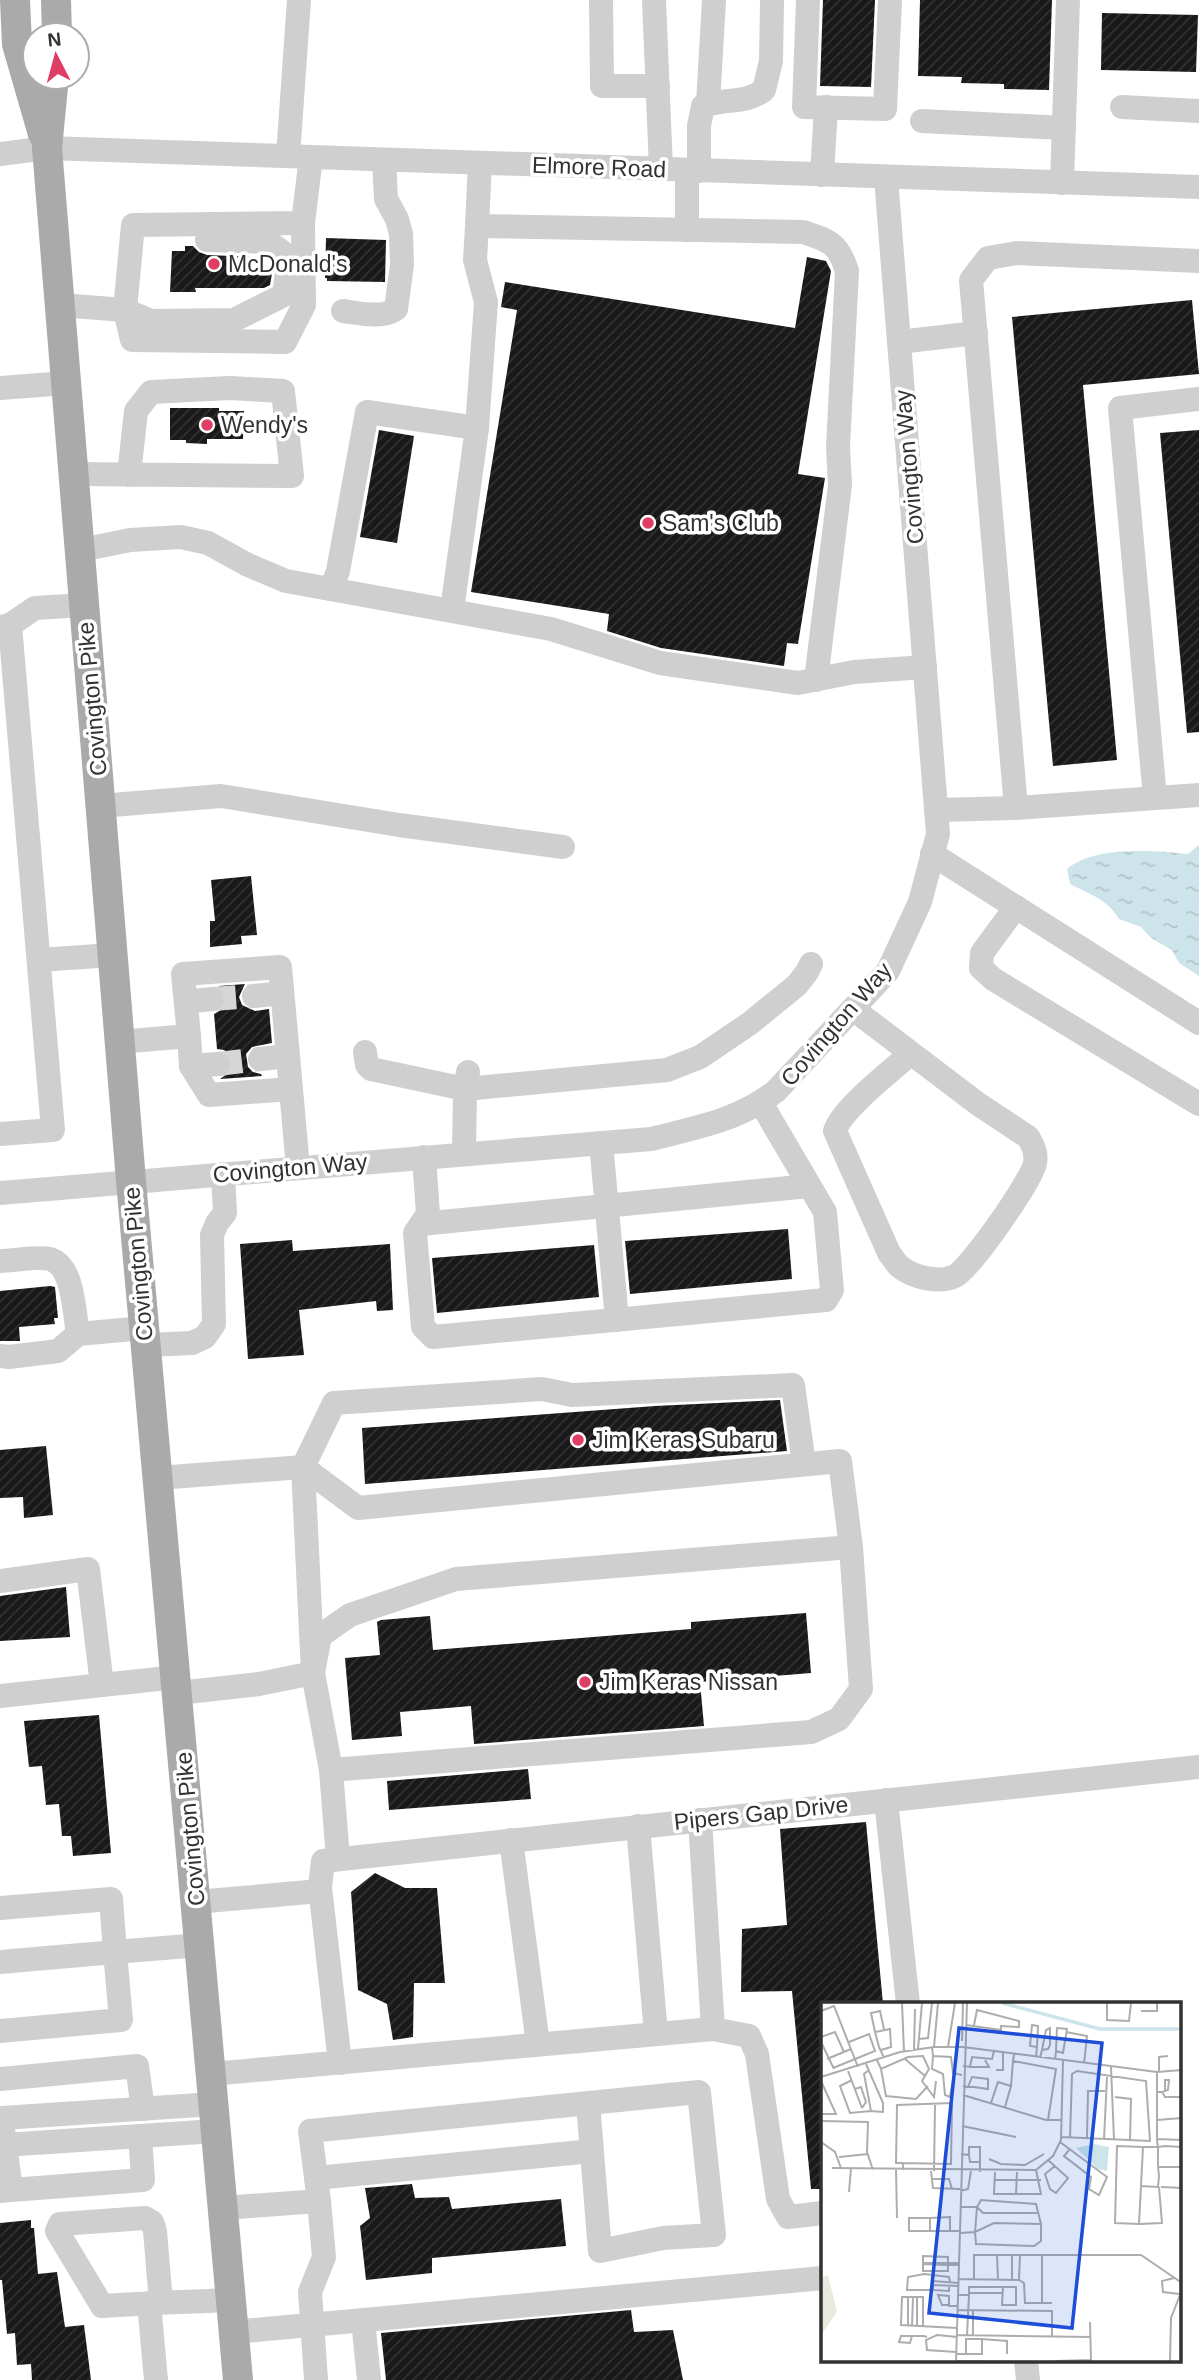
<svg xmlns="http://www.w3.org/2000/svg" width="1199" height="2380" font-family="Arial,sans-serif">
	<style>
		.water { fill: url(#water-ripples) }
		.building { fill: url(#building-hatch) }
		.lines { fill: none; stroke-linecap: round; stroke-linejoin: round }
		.minor-tunnel { stroke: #d6d6d6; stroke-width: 24; stroke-dasharray: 24 12; stroke-linecap: butt }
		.minor { stroke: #cfcfcf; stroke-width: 24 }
		.major { stroke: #aaa; stroke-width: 30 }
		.poi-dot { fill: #df3e64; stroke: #fff; stroke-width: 2.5 }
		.labels { text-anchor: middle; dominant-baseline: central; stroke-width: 7; stroke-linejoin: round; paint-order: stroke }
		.street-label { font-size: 23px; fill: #323232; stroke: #fff }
		.poi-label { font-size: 23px; fill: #323232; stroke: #fff; text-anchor: start }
		.inset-river { fill: none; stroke: #cce4ea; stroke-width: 3.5 }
		.inset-road { fill: none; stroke: #adadad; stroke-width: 2 }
		.view { fill: #1d4ed8; fill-opacity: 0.15; stroke: #1d4ed8; stroke-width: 3.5 }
		.inset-edge { fill: none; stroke: #323232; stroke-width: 3.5 }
	</style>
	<defs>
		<pattern id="water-ripples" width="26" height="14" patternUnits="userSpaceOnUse" patternTransform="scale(1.75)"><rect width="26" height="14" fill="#cce4ea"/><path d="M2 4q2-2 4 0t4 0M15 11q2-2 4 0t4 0" fill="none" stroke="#b0c4c9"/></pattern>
		<pattern id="building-hatch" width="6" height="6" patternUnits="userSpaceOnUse" patternTransform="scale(1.75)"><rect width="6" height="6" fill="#191919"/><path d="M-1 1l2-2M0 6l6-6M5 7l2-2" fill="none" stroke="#323232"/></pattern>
	</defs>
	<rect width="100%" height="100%" fill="#fff"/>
	<path class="water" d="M1199 845V976L1179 963 1172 950 1151 938 1141 927 1119 919C1107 899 1091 895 1070 884L1067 869C1093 846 1155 850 1188 854Z"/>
	<g class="building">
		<path d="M823 0H875L871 87 820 86Z"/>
		<path d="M920 0H1052L1049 90 1004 89V84L961 83 962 77 918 76Z"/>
		<path d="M1102 13 1198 15 1196 72 1101 70Z"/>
		<path d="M326 238 386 240 385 282 327 281V278H325Z"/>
		<path d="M185 246H193L199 252 207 255 259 257V267L273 268 270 285 264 288H195L196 292H170L172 251H185Z"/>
		<path d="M807 257 826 261 831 271 798 474 825 478 798 644 787 643 784 666 661 648 607 631 609 614 471 592 517 310 501 307 505 282 795 328Z"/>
		<path d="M1192 300 1199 374 1083 385 1117 760 1053 766 1012 317Z"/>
		<path d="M170 408H219V411H244L243 439H207V444L186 443V440H170Z"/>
		<path d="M379 430 414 436 397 543 360 537Z"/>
		<path d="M1199 430V732L1187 733 1160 433Z"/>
		<path d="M251 876 257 935 241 936 242 944 210 947V921H215L211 880Z"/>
		<path d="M245 984 239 997 242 1005 255 1011 269 1009 272 1043 252 1047 246 1054 248 1067 253 1072 261 1074 262 1076 220 1079 231 1071 233 1064 230 1055 224 1050 217 1049 214 1014 221 1010 227 998 224 991 219 986Z"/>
		<path d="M788 1229 792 1279 630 1294 625 1241Z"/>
		<path d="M292 1240 293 1251 390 1244 393 1310 377 1311 376 1301 299 1310 304 1355 248 1359 240 1244Z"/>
		<path d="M594 1245 599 1297 437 1313 432 1258Z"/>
		<path d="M50 1286 55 1287 58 1318H54L55 1324 19 1327 20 1341H0V1291Z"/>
		<path d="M780 1400 787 1451 365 1484 362 1428 655 1406Z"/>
		<path d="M46 1446 53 1515 24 1518 23 1497 0 1498V1450Z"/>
		<path d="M66 1587 70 1637 0 1641V1596Z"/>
		<path d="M806 1613 811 1673 700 1682 704 1726 474 1744 471 1706 400 1712 402 1736 352 1740 345 1658 380 1655 377 1622 381 1620 430 1616 433 1650 691 1629V1622Z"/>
		<path d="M99 1715 111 1853 73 1856 71 1836H62L59 1804 46 1805 42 1766 29 1767 24 1721Z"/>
		<path d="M528 1769 531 1799 389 1810 387 1781Z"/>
		<path d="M866 1822 883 2004H823V2189H811L792 1991 741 1992 742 1929 787 1925 780 1829Z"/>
		<path d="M375 1873 405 1888H437L445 1983H414L413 2037 393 2040 387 2004 358 1990 351 1892Z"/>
		<path d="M412 2184 415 2198 449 2197 452 2209 561 2199 566 2246 432 2258V2273L366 2280 360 2226 370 2218 365 2188Z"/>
		<path d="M31 2220V2228H34L38 2274 57 2272 65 2327 84 2325 91 2380H32L31 2364 17 2365 15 2333 7 2334 2 2280H0V2223Z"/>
		<path d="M631 2310 634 2332 673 2330 683 2380H386L381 2333Z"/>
	</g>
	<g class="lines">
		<g class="minor-tunnel">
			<path d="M212 999 254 996"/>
			<path d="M218 1064 260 1059"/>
		</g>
		<g class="minor">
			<path d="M601 0 602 86H658"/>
			<path d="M654 0 661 169"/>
			<path d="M808 0 804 107 885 109 890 0"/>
			<path d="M708 104 714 0"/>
			<path d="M1122 107 1199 111"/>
			<path d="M922 121 1064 128"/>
			<path d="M0 154 47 148 1199 187"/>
			<path d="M288 156 299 0"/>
			<path d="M480 163 477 226 803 232C830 241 838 243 847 271L838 447 840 485 816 680"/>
			<path d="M699 171V126L703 106C725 98 746 104 764 90L771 61 772 0"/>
			<path d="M822 175 826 107"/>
			<path d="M1062 183 1068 0"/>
			<path d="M477 226 475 260 486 302 477 428"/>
			<path d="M687 230V170"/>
			<path d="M60 305 125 310 133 225 303 223 311 157"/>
			<path d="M125 310 151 321 234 320 284 295 289 257 269 242 207 240"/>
			<path d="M125 310 132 340 285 342 304 305 303 223"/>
			<path d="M343 311C359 313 382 319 396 309L402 265 401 234 397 219 386 199 384 160"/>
			<path d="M899 342 976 333"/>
			<path d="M0 388 66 383"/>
			<path d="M73 474C146 475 219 475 292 476L283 391 230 388 151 392 136 411 129 475"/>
			<path d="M81 550 130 540 181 537 208 543 248 565 286 581 551 629 660 663 798 683 854 672 925 667"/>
			<path d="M331 589 338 571 367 412 477 428 452 610"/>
			<path d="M10 625 35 608 84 605"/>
			<path d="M0 627 10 625 53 1130 0 1134"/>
			<path d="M1155 798 1120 408 1199 399"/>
			<path d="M100 806 221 796 399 825 563 847"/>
			<path d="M1016 808 971 280 988 258 1017 253 1199 261"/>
			<path d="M936 810 1016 808 1199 795"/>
			<path d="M932 854 1199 1023"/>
			<path d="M1016 907 982 953 981 968 993 979 1199 1104"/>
			<path d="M39 960 112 955"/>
			<path d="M254 996 282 993"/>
			<path d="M186 1002 212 999"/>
			<path d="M853 1009 978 1104 1028 1137C1033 1145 1037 1153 1035 1163 1032 1180 970 1269 955 1276 939 1284 912 1277 899 1266 895 1262 892 1257 889 1253L835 1131C841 1109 893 1070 911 1053"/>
			<path d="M189 1036 183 974 280 967 291 1089"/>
			<path d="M119 1042 189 1036 191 1066 209 1095 291 1089 298 1168"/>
			<path d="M365 1052 367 1065 371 1069 465 1089 667 1070 700 1057 749 1024 797 985 807 972 811 964"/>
			<path d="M260 1059 288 1056"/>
			<path d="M191 1066 218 1064"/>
			<path d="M601 1143 617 1320"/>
			<path d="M464 1154 465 1089 468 1072"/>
			<path d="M424 1157 428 1214 415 1233 423 1327 433 1337 826 1300 832 1290 825 1212 761 1103"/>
			<path d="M0 1193 651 1139C695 1128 740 1120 776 1091L888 971 920 902 938 834 886 178"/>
			<path d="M421 1224 809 1186"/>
			<path d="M0 1261C13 1261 39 1256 50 1259 74 1266 74 1313 78 1334"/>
			<path d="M146 1345 192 1343 205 1337 214 1324 212 1235 217 1223 225 1213 223 1174"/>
			<path d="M0 1356 9 1357 58 1351 78 1334 144 1328"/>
			<path d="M804 1464 793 1385 572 1395 542 1389 334 1403 303 1467 313 1673 331 1770 811 1732 839 1719 861 1689 851 1547"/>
			<path d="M158 1478 303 1467 358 1508 840 1461 851 1547 456 1579 350 1615 320 1636 313 1673 259 1684 178 1693"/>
			<path d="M0 1581 88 1569 102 1685"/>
			<path d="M0 1696 176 1677"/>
			<path d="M331 1770 338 1859"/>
			<path d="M886 1800 908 2004"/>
			<path d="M700 1820 713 2029"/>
			<path d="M638 1826 656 2034"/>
			<path d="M511 1840 538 2044"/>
			<path d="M196 1902 320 1891"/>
			<path d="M0 1908 111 1899 115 1952 0 1962"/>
			<path d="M0 2031 121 2020 115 1952 200 1945"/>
			<path d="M340 2063 320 1887 323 1861 1199 1767"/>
			<path d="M211 2074 713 2029 749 2036 757 2054 778 2199 788 2217 823 2213"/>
			<path d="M0 2079 137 2066 143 2109"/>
			<path d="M2 2118 214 2104"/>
			<path d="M4 2145 216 2131"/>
			<path d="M316 2178 592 2151"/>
			<path d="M11 2190 143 2180 140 2136"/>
			<path d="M0 2191 11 2190 3 2129"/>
			<path d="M223 2208 319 2201 310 2131 699 2092 714 2235 663 2238 600 2251 588 2103"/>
			<path d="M149 2303 156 2380"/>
			<path d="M161 2303 155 2231 152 2222 145 2218 60 2224 57 2231 102 2306C145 2303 188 2302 231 2300"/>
			<path d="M363 2320 369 2380"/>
			<path d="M233 2332 823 2278"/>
			<path d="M1026 2361 1028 2380"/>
			<path d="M316 2380 310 2292 324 2257 319 2201"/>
		</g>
		<g class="major">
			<path d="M15 0 17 44 43 134"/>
			<path d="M56 0 57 35"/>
			<path d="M54 77 47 148 131 1181 238 2380"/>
		</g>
	</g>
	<g class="poi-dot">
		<circle cx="214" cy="264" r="7"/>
		<circle cx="207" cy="425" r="7"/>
		<circle cx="648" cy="523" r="7"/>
		<circle cx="578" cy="1440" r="7"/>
		<circle cx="585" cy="1682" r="7"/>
	</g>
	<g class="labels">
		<g class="street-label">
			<text transform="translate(599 167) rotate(2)">Elmore Road</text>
			<text transform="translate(909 467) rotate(-95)">Covington Way</text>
			<text transform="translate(92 699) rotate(-95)">Covington Pike</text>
			<text transform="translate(836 1024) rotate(-49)">Covington Way</text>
			<text transform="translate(290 1168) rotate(-5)">Covington Way</text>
			<text transform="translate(138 1264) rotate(-95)">Covington Pike</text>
			<text transform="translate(761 1813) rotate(-6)">Pipers Gap Drive</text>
			<text transform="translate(190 1829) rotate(-95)">Covington Pike</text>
		</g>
		<g class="poi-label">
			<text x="228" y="264">McDonald's</text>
			<text x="221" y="425">Wendy's</text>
			<text x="662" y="523">Sam's Club</text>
			<text x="592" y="1440">Jim Keras Subaru</text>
			<text x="599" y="1682">Jim Keras Nissan</text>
		</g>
	</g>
	<g transform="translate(821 2002)">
		<rect width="360" height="360" fill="#fff"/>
		<path d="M7 273 16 310 0 333V276Z" fill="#e7ebde"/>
		<path d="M273 142 288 145 286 169 277 167 255 146Z" fill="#cce4ea"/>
		<path class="inset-river" d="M181 1 279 27H361"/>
		<path class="inset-road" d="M81 1 83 50M286 1V18L308 19 310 1M0 9 13 4 37 65M320 9H336V1M145 23 180 28V24L198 25V19L156 8 153 23M54 30 50 11 59 9 63 27M245 30 266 34 263 62M0 35 14 30 23 50M98 37 107 36 111 1M141 39 142 1M0 40 13 67M111 45 112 54 130 55 132 71 141 73M113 45 117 1M127 45 134 1M97 47 101 1M60 48 70 45 69 27 54 30 58 45 63 56M93 48 94 7M193 52 192 59 235 67 227 118M112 54 111 67 122 72 124 93 129 95 133 73M215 55 216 45 217 24 211 23 209 44 216 45M219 56 221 48 227 47 229 43V26L225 28 221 48M6 57 30 47M84 57 104 74M56 58 60 67 87 55 102 54 108 67 101 79 113 95 115 79M234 58 235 49 242 51 246 27 236 26 235 49M45 62 62 101V110L50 109 43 72 48 68M142 64 149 65 151 55 171 57 173 49M149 65H168L164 58M290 65 293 137M12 66 54 49 48 32 28 40M60 67 65 94 95 97 107 84M175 68H182V50M27 69 41 106M336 70V139L337 145V165L338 174 337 185 320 184 318 222 294 221 296 144 322 145H337L344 144 361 145M338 70V55L347 54M0 75 79 50 113 45H142L336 70 361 68M31 78 19 84 29 111 50 109M0 79 15 112H0M142 84 147 85H153L167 87V77L151 75 147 85M190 84 192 59M34 87 40 85 45 100 41 106M336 90H341L347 88 348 78H344V89M341 90 344 95H361M142 93 225 118H240M294 95 310 97 309 138M170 101 177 80 190 84 184 105M336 118 361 116M0 119 47 120 46 150 52 168M141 124 195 135M240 135 330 139M249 136 251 72 256 69 325 79 329 139M266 136 267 89H284M283 137 286 75M336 137 361 138M0 140 14 150 20 166M239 140 286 175 278 193 268 187 270 175 243 154 248 148M140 152 148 153 149 160H159V170M148 153V145H159V160M18 155 47 152M168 157 180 162 204 163 223 152M227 158 247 176 235 191 229 187 224 172 234 164M337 165H361M11 166 215 168 232 154 240 138 242 59M75 168 76 216M82 168V161L130 162 131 101 76 103 75 161H82M110 169 112 186 139 187M113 169 114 102M174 170 173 192H220L215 168M111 177H128L131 187M174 178H220M320 184 322 145M340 185 361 186M139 189 147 187 150 169M28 190 30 166M195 192 196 170M139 205H156L162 211H216M109 216 129 215V229M318 222 341 221 338 185M109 229V216H88V229H138M139 231 154 230 173 221 220 222 215 202 160 198 156 205 154 230 155 242 213 244 220 239V222M176 253 177 277M221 253V301M102 254 127 255V261H102ZM137 263H127L102 262V269H127V261H137M112 275V288H86L87 275 103 272 128 275 129 280M353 276 341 279 342 290 359 292M137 277 198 278 203 281 204 301H231M153 277V253H320L361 281M191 278V253M198 278 199 253M112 279 137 281M112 283 137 284M112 288 128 289V283M148 291H182M137 293H148V285H195V303H181L182 285M128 304V294L117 293 121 303H127L128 304H137M137 308 231 309V335M87 324V295M91 324 92 295M96 324V295M102 324V295H81L80 323 136 326M136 333 270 335M146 333 148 293M152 333V308M91 334 89 341 78 340 80 334H103L106 335M161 337 186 339V352M135 350 106 348 105 338 116 333 136 335M135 352H161V337H145V352M135 359 222 360M234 359 270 358 269 320M135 360 146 1M349 360 350 316 361 288"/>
		<path class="view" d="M138 26 281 41 251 326 108 311Z"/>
		<rect width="360" height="360" class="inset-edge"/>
	</g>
	<g transform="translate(56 56) rotate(354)"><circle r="33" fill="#ffffff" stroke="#adadad" stroke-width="2"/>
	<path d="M0-5L12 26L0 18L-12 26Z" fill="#df3e64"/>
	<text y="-10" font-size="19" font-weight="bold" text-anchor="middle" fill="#323232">N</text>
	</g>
</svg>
